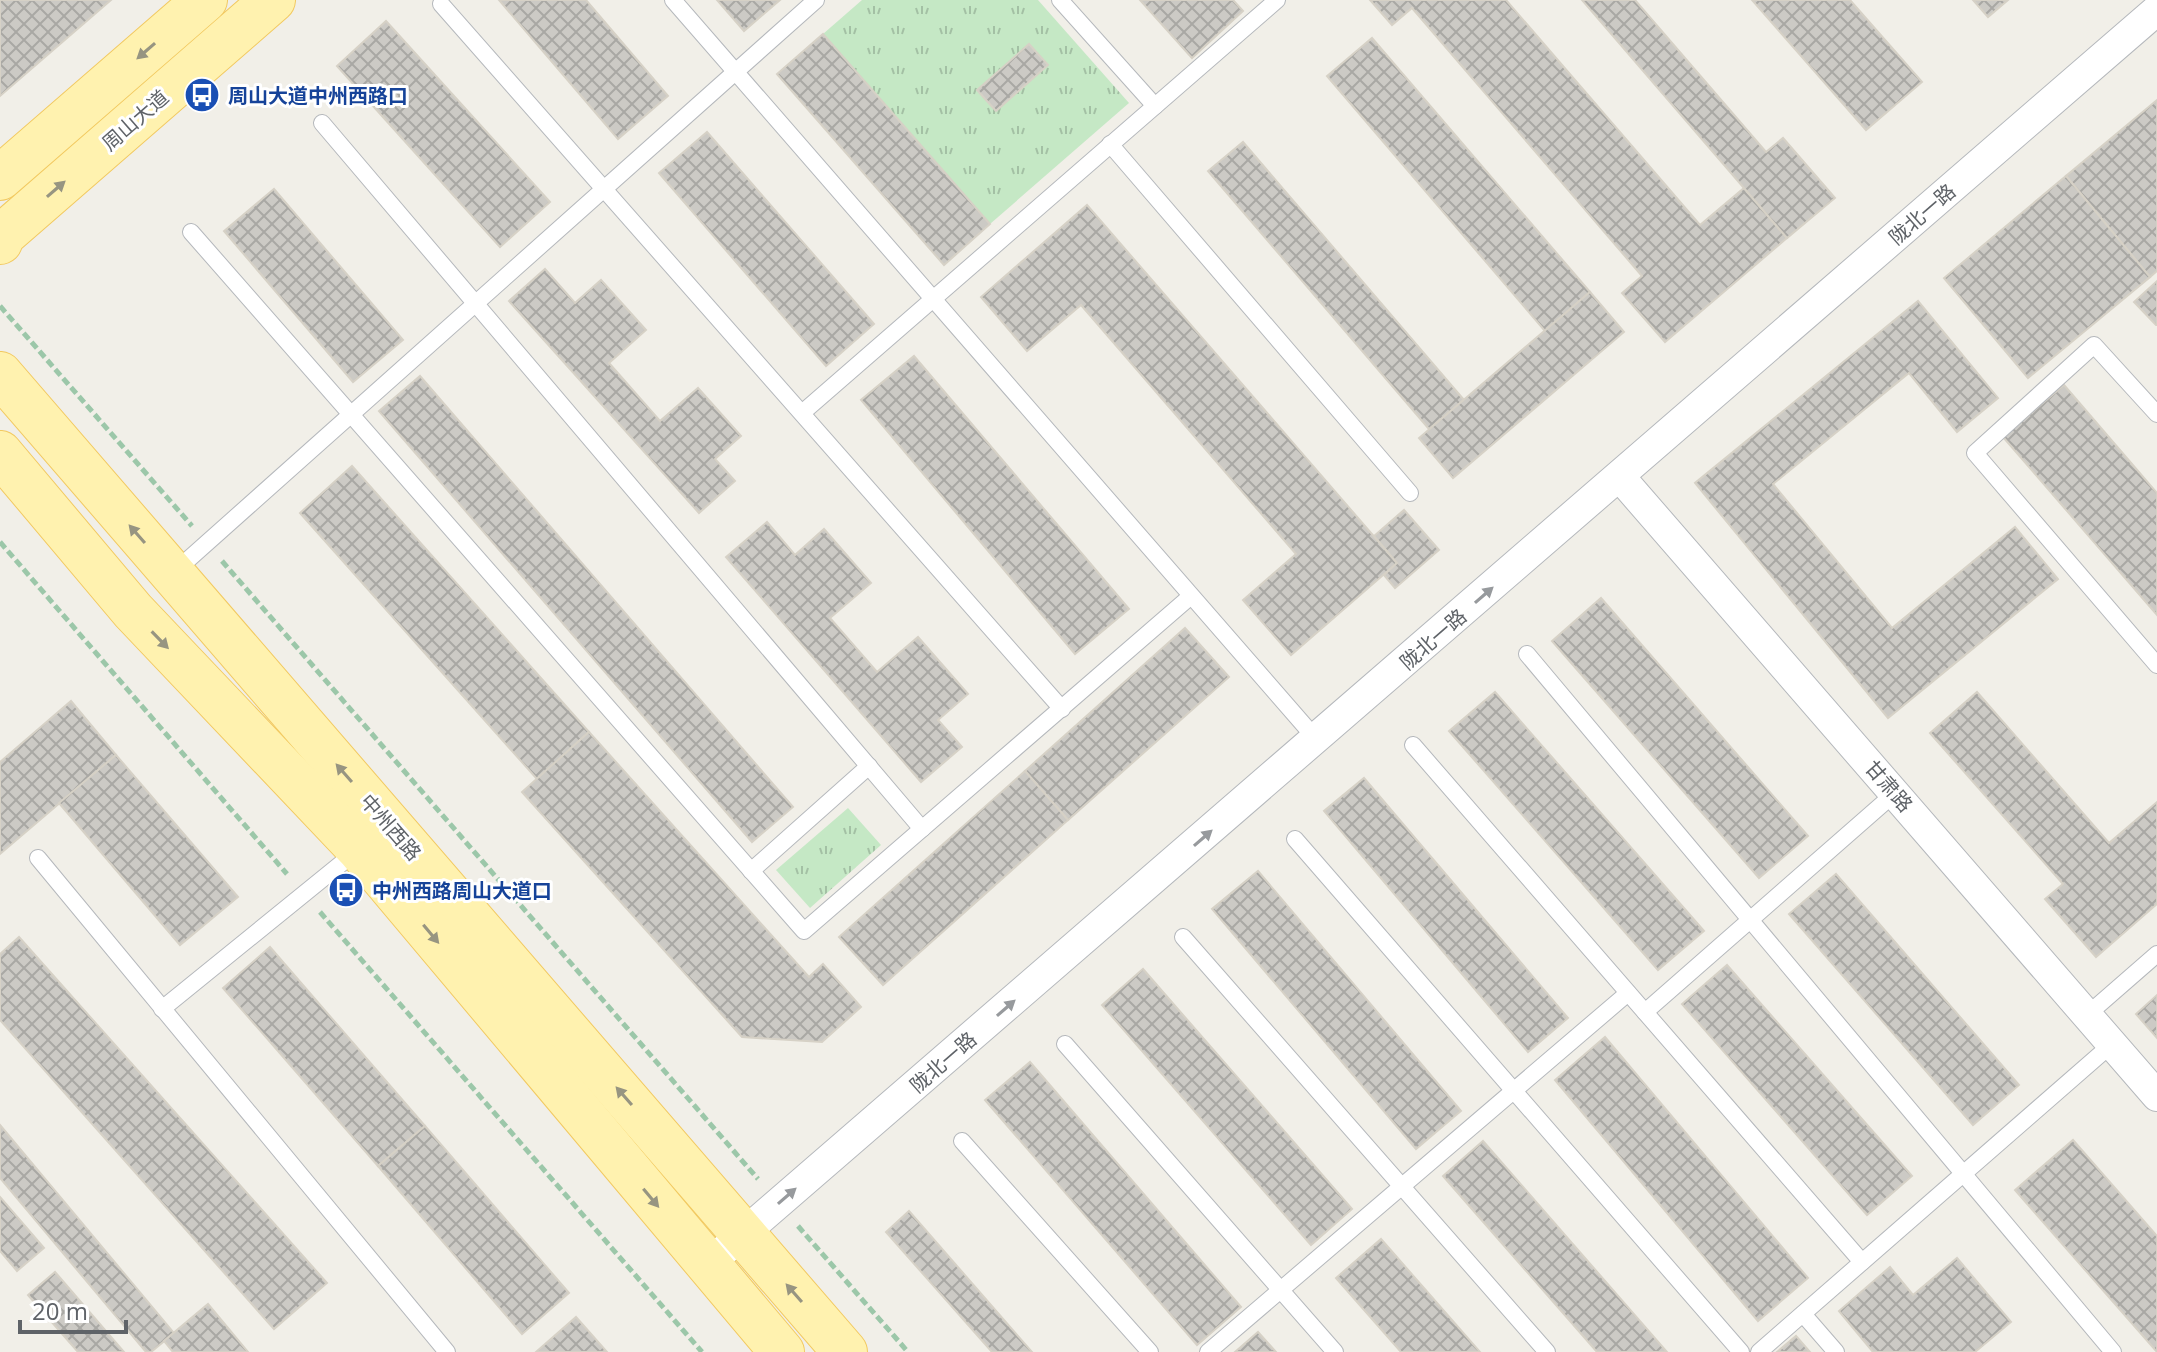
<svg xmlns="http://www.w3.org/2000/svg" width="2157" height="1352" font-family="'Open Sans','Noto Sans SC',sans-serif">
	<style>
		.grass { fill: url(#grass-tufts) }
		.building { fill: url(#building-cross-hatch); stroke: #d6d1c6; stroke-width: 2 }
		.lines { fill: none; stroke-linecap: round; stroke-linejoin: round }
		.lane-casing { stroke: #b5b8bc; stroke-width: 18 }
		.street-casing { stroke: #b5b8bc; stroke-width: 32 }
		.primary-casing { stroke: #f2c960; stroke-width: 46 }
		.path { stroke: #9cc7a9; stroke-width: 5; stroke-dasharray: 8 4; stroke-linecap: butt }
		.lane { stroke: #fff; stroke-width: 16 }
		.street { stroke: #fff; stroke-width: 30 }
		.primary { stroke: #fff2af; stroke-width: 44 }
		.oneway { fill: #979581 }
		.oneway2 { fill: #979a9d }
		.labels { text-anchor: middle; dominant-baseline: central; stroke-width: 6; stroke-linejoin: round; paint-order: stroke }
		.transit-label { font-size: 20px; font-weight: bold; fill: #164399; stroke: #fff; text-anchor: start }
		.street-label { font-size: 20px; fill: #5f6368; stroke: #fff }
	</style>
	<defs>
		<pattern id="grass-tufts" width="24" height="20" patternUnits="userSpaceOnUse" patternTransform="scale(2)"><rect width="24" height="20" fill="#c5e8c5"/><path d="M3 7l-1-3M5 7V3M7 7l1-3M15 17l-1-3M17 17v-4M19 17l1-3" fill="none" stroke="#a3c0a4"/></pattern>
		<pattern id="building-cross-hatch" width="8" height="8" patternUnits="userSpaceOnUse" patternTransform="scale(2)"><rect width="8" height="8" fill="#cccac5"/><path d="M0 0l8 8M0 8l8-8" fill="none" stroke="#a9a8a4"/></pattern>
	</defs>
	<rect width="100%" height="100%" fill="#f1efe8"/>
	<g class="grass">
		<path d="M862 0H1038L1129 103 990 224 823 34Z"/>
		<path d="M848 808 881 845 810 908 776 870Z"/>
	</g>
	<g class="building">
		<path d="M0 0H111L0 96Z"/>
		<path d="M499 0H586L668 96 618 139Z"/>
		<path d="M717 0H780L744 31Z"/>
		<path d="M1140 0H1233L1243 11 1192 58Z"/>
		<path d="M1370 0H1506L1700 225 1744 188 1787 238 1665 342 1622 293 1642 276 1412 8 1392 25Z"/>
		<path d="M1582 0H1635L1766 152 1783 138 1835 198 1787 238Z"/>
		<path d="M1752 0H1850L1922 82 1866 130Z"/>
		<path d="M1973 0H2008L1988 17Z"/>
		<path d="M386 21 550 202 500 247 337 66Z"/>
		<path d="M823 34 990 224 944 265 777 74Z"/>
		<path d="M1372 38 1590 292 1545 331 1327 76Z"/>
		<path d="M1029 44 1048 65 996 111 977 90Z"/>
		<path d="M2157 100V271L2150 277 2066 176Z"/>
		<path d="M707 132 874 324 826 366 659 173Z"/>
		<path d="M1243 142 1464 400 1429 429 1208 171Z"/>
		<path d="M2066 176 2150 277 2028 378 1944 278Z"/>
		<path d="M274 189 403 340 353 382 224 231Z"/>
		<path d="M1087 205 1397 563 1291 655 1243 600 1296 554 1081 305 1027 351 981 297Z"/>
		<path d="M545 269 575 303 601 280 646 330 609 363 660 421 698 388 741 436 715 459 735 481 699 513 509 301Z"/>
		<path d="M2157 281V325H2156L2134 302Z"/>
		<path d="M1590 292 1624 332 1453 478 1419 438Z"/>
		<path d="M1918 301 1998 398 1957 432 1909 373 1773 484 1892 628 2015 527 2058 579 1888 718 1695 483Z"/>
		<path d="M914 356 1129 609 1075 654 861 400Z"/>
		<path d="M420 376 793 807 752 842 379 411Z"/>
		<path d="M2064 385 2157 493V615L2003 437Z"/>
		<path d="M352 466 589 732 537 779 300 513Z"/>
		<path d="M1404 510 1439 550 1395 588 1384 575 1397 563 1374 536Z"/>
		<path d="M767 522 795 555 824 529 871 583 830 618 877 672 918 637 968 694 938 720 962 747 921 782 726 557Z"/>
		<path d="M1601 598 1808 836 1759 878 1552 641Z"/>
		<path d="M1185 628 1229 677 1068 820 1025 771Z"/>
		<path d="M1495 692 1704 931 1658 970 1449 731Z"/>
		<path d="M1977 692 2109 843 2157 802V904L2096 957 2045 899 2063 884 1930 733Z"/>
		<path d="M71 701 116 755 0 854V762Z"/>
		<path d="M589 732 809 977 823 964 861 1007 822 1042 742 1037 522 792Z"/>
		<path d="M116 755 238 897 180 945 59 803Z"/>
		<path d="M1025 771 1068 820 883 985 839 937Z"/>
		<path d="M1364 778 1568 1018 1528 1052 1324 811Z"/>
		<path d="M1258 871 1461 1111 1416 1149 1212 909Z"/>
		<path d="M1836 874 2019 1085 1973 1125 1789 914Z"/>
		<path d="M19 937 327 1283 274 1329 0 1020V954Z"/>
		<path d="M270 947 425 1126 378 1166 223 988Z"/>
		<path d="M1727 965 1912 1176 1867 1215 1682 1004Z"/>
		<path d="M1143 969 1352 1209 1311 1245 1102 1005Z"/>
		<path d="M2157 995V1038L2136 1014Z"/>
		<path d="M1605 1037 1808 1278 1758 1321 1555 1080Z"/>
		<path d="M1030 1062 1241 1307 1197 1345 985 1100Z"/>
		<path d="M0 1125 174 1333 151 1352H146L0 1178Z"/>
		<path d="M425 1126 569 1293 522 1334 378 1166Z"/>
		<path d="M2073 1140 2157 1236V1352L2015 1190Z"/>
		<path d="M1483 1141 1667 1352H1597L1443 1176Z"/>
		<path d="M0 1197 44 1248 17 1271 0 1251Z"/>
		<path d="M909 1211 1032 1352H992L886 1232Z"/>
		<path d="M1381 1239 1480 1352H1401L1336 1278Z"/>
		<path d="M1957 1258 2011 1322 1975 1352H1873L1839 1311 1890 1267 1913 1295Z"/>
		<path d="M55 1272 124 1352H78L28 1295Z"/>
		<path d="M208 1304 248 1352H173L164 1341Z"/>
		<path d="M576 1317 607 1352H536Z"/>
		<path d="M1258 1332 1276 1352H1235Z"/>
		<path d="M1796 1336 1810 1352H1777Z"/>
	</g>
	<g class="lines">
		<defs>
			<g id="lane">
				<path d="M673 0 1317 740"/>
				<path d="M1060 0 1155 106"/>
				<path d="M441 4 1062 709"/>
				<path d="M322 123 922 829"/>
				<path d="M1110 144 1410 493"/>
				<path d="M191 232 804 931 1191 596"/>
				<path d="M802 413 1277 0"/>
				<path d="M2157 414 2094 345 1975 453 2157 665"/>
				<path d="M172 574 816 0"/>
				<path d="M1527 654 2113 1352"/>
				<path d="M1413 745 1862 1262"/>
				<path d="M1295 839 1741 1352"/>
				<path d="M38 858 447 1352"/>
				<path d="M751 871 869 766"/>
				<path d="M1183 937 1547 1352"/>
				<path d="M162 1009 358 850"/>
				<path d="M1645 1012 1895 793"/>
				<path d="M2087 1015 2157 954"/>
				<path d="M1065 1044 1335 1352"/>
				<path d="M962 1141 1150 1352"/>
				<path d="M1803 1314 1836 1352"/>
				<path d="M1208 1352 1628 993"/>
				<path d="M1759 1352 2112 1044"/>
			</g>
			<g id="street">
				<path d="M1620 477 2157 1096"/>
				<path d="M707 1265 2157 10"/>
			</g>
			<g id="primary">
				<path d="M0 178 205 0"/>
				<path d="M0 242 3 235 273 0"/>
				<path d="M0 374 845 1352"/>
				<path d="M0 453 133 611 359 849 782 1352"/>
			</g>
		</defs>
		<use href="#lane" class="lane-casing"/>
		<use href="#street" class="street-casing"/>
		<use href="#primary" class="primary-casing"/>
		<g class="path">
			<path d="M0 306 192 526"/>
			<path d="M0 542 287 874"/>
			<path d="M222 561 758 1179"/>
			<path d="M320 912 702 1352"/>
			<path d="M798 1226 908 1352"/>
		</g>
		<use href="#lane" class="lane"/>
		<use href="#street" class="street"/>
		<use href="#primary" class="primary"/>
	</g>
	<defs><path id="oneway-solid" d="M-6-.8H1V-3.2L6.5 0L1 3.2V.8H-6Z" transform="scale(2)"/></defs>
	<g class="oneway">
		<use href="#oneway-solid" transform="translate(146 51) rotate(139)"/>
		<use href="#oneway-solid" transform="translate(56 189) rotate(-41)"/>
		<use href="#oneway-solid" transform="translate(137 534) rotate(-131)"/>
		<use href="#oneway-solid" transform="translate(160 640) rotate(46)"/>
		<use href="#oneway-solid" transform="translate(344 773) rotate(-131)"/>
		<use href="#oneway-solid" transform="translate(431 934) rotate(50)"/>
		<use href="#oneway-solid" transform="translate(624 1096) rotate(-131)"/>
		<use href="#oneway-solid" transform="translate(651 1198) rotate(50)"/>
		<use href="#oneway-solid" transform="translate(794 1293) rotate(-131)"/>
	</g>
	<g class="oneway2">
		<use href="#oneway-solid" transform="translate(1484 595) rotate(-41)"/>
		<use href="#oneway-solid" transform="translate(1203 838) rotate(-41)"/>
		<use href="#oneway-solid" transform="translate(1006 1008) rotate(-41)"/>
		<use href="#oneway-solid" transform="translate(787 1196) rotate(-41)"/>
	</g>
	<defs>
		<symbol id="bus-disc" viewBox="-11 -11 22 22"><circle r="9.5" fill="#1a4fb4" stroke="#fff"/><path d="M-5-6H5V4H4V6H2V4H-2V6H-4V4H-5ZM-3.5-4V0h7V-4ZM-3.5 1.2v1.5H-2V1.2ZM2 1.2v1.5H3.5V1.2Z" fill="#fff"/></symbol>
	</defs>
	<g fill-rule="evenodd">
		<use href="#bus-disc" x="182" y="75" width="40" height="40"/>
		<use href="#bus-disc" x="326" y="870" width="40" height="40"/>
	</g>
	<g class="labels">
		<g class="transit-label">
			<text x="228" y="95">周山大道中州西路口</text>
			<text x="372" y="890">中州西路周山大道口</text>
		</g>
		<g class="street-label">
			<text transform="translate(135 120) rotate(-41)">周山大道</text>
			<text transform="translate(1922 214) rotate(-41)">陇北一路</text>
			<text transform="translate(1433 639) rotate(-41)">陇北一路</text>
			<text transform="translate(1889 786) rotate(49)">甘肃路</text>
			<text transform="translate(391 827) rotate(49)">中州西路</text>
			<text transform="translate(943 1062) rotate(-41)">陇北一路</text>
		</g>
	</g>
	<path d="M20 1320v12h106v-12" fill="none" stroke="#5f6368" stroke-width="4"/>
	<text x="32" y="1320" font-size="24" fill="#5f6368" stroke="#ffffff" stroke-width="6" paint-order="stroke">20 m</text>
</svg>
